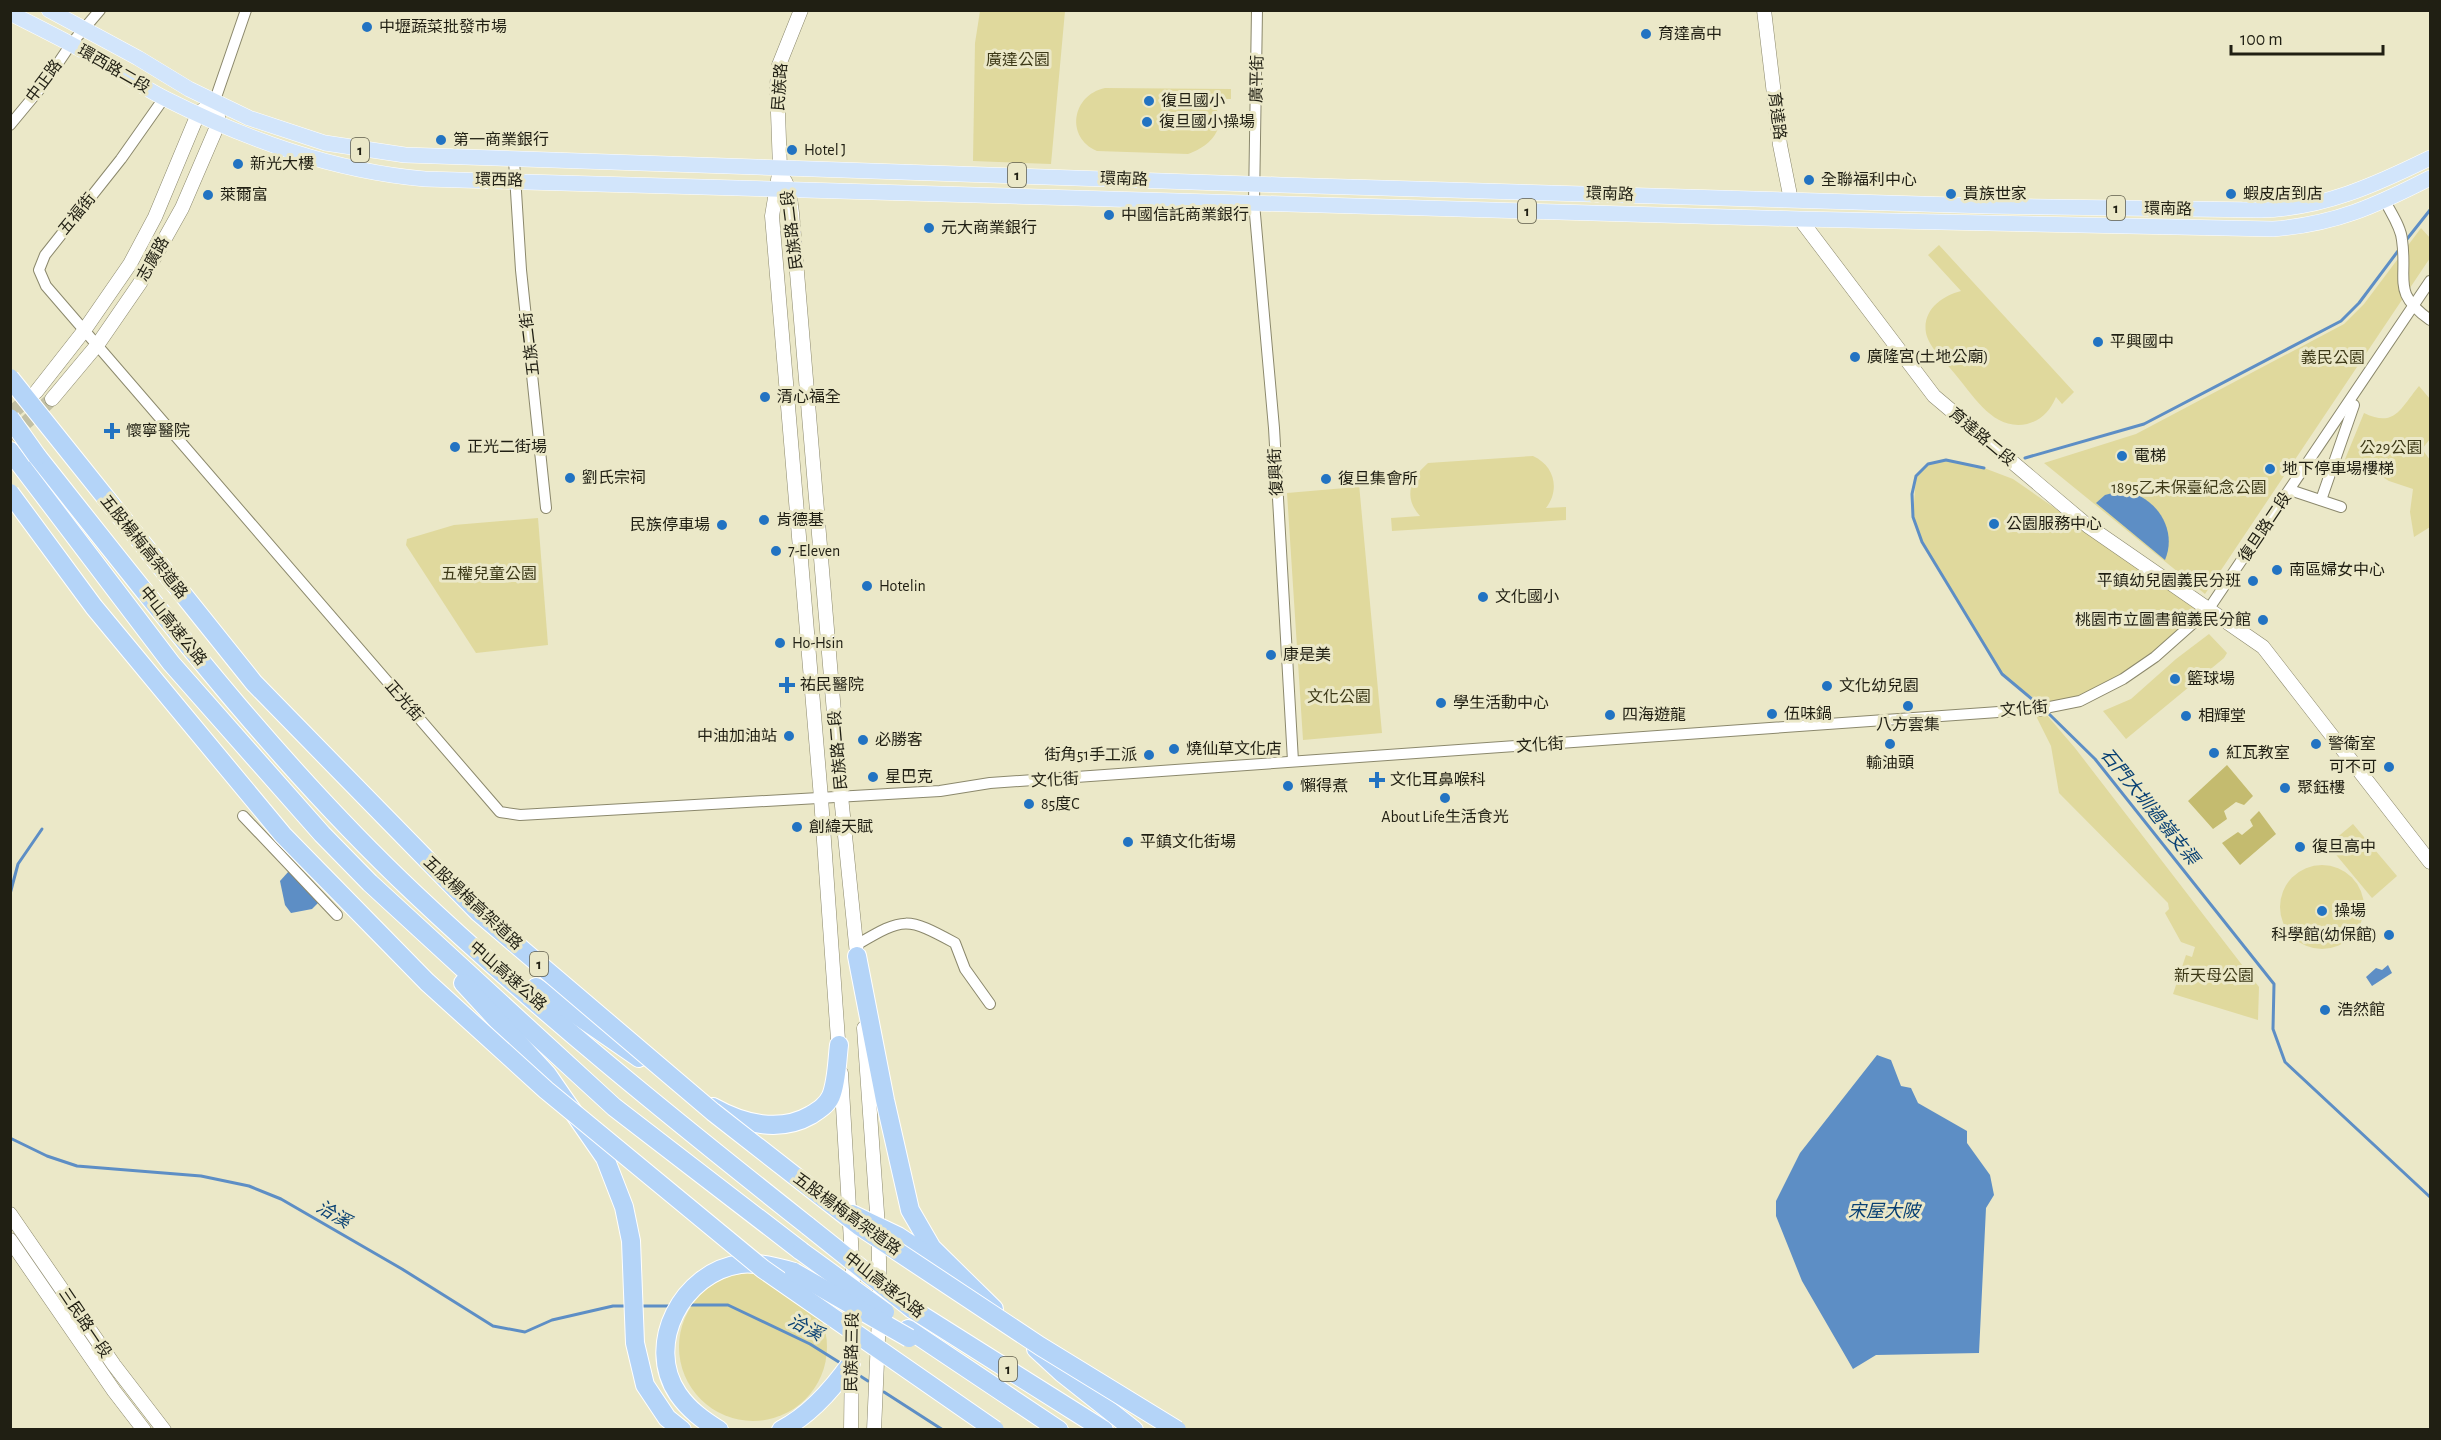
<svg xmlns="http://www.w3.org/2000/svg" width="2441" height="1440" font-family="'Alegreya Sans','Noto Sans TC',sans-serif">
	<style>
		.green { fill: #e0d99d }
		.forest { fill: #c4bb6f }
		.water { fill: #5d8ec5 }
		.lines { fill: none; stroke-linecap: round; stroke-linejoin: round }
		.stream { stroke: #5d8ec5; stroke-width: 3 }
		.secondary-tunnel { stroke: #c2c0a4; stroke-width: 14; stroke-dasharray: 14 7; stroke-linecap: butt }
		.street-casing { stroke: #8b886c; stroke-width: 12 }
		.secondary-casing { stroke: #8b886c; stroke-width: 15 }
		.primary-casing { stroke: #fff; stroke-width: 16 }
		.highway-casing { stroke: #fff; stroke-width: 20 }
		.street { stroke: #fff; stroke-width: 10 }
		.secondary { stroke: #fff; stroke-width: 14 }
		.primary { stroke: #d2e5fb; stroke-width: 15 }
		.highway { stroke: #b4d4f8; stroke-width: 18 }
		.highway-bridge-casing { stroke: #fff; stroke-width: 20; stroke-linecap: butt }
		.highway-bridge { stroke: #b4d4f8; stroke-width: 18 }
		.poi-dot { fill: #2273c2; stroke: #ebe8c8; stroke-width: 2 }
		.labels { text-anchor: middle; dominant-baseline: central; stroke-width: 6; stroke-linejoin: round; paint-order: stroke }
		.shield { fill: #ebe8c8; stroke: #5d5b49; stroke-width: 1.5 }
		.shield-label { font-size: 15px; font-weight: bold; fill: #201f13 }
		.poi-label { font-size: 16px; fill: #201f13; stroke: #ebe8c8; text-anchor: start }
		.park-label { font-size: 16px; fill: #3d3917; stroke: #ebe8c8 }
		.street-label { font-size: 16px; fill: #201f13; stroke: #ebe8c8 }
		.water-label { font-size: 18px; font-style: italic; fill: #084073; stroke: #ebe8c8 }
	</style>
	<rect width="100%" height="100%" fill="#ebe8c8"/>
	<g class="green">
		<path d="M980 11H1065L1051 164 973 161 975 43Z"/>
		<path d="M1105 88 1231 89V99H1208C1233 121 1213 146 1188 154L1097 151C1065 137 1072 95 1105 88Z"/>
		<path d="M2421 228 2430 238V258L2205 594 2044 463 2136 434 2344 324 2364 304Z"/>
		<path d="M1939 245 2074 392 2062 404 2056 397C2050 411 2042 420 2027 424 1993 431 1974 396 1955 374 1946 362 1929 348 1926 333 1922 310 1942 296 1961 291L1928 255Z"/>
		<path d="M2419 386 2430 399V439L2422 449 2430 460V527L2414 537 2410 512 2413 489 2389 481 2364 466 2360 473 2341 469 2364 413C2395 428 2400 409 2419 386Z"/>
		<path d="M1533 456C1555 466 1560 490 1546 508L1566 507V520L1392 531 1391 518 1420 516C1403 497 1410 479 1428 463Z"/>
		<path d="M1946 460 1984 468 2013 479 2200 609 2149 662 2080 701 2040 703 2002 674 1922 542 1913 517 1916 476 1928 464Z"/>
		<path d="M1359 484 1382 733 1303 740 1287 493 1357 487Z"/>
		<path d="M538 518 548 645 476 653 406 545 407 539 454 525Z"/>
		<path d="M2209 634 2227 653 2224 658 2126 739 2103 711 2131 699 2176 659Z"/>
		<path d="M2045 713 2075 748 2259 987 2258 1020 2173 994 2186 955 2192 957 2195 947 2181 942 2165 913 2169 909 2168 903 2059 793 2051 746 2036 716Z"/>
		<path d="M2353 824 2397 876 2372 898 2328 845Z"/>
		<circle cx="2322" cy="907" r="42"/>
		<circle cx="753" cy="1347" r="74"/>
	</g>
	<g class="forest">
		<path d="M2227 765 2253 796 2244 805 2236 802 2224 811 2227 819 2213 829 2188 801Z"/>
		<path d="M2259 811 2276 834 2240 865 2222 843 2238 832 2242 835 2253 826 2250 820Z"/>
	</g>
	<g class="water">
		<path d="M2120 491C2152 492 2179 527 2165 560L2096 503 2105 495Z"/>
		<path d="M289 871 319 902 312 909 291 913 285 905 280 881Z"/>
		<path d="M2388 965 2392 973 2372 986 2366 977 2376 968 2382 970Z"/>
		<path d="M1877 1055 1891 1060 1901 1086 1911 1088 1918 1103 1967 1131V1143L1990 1175 1994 1195 1986 1208 1979 1353 1876 1355 1853 1369 1802 1281 1776 1216V1201L1800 1153Z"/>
	</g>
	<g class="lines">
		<g class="stream">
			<path d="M2407 239 2430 210"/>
			<path d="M2025 458 2144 424 2341 321 2359 303 2398 251"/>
			<path d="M1984 468 1946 460 1928 464 1916 476 1912 494 1913 517 1922 542 2002 674 2039 705"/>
			<path d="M2047 712 2095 759 2274 984 2273 1029 2285 1062 2430 1197"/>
			<path d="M10 894 18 864 42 829"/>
			<path d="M10 1138 47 1156 77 1166 201 1176 249 1186 281 1199 402 1269 493 1326 525 1332 552 1320 613 1306H627"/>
			<path d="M688 1305H728L810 1344 842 1364"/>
			<path d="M640 1306H671"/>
			<path d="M857 1374 868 1381"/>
			<path d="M884 1392 943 1430"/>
		</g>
		<g class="secondary-tunnel">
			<path d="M10 414 34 394"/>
			<path d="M10 437 52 399"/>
		</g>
		<defs>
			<g id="street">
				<path d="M1257 10 1254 203 1274 428 1293 761"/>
				<path d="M164 98 121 159 45 255 39 270 46 286 500 812 520 815 940 791 990 783 2041 709"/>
				<path d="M215 100 246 10"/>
				<path d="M10 125 44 84 71 44 100 10"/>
				<path d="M514 160 521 270 546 508"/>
				<path d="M2385 201C2391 213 2401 227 2402 240 2408 281 2391 292 2430 320"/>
				<path d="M2290 490 2341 507"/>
				<path d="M2321 500 2354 405"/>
				<path d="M2045 708 2080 701 2123 679 2155 657 2208 610 2430 281"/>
				<path d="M243 816 337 915"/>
				<path d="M858 944C904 917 907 917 955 943L965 969 990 1004"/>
			</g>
			<g id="secondary">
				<path d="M801 10 779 65 777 85 780 168 772 216 821 798 839 1054"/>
				<path d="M1764 10 1780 145 1791 200"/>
				<path d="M785 181 789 190 792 213 841 796 858 964"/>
				<path d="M1800 219 1934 396 2088 526 2263 647 2430 862"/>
				<path d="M36 392 83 332 130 264 155 217 198 114 215 100 219 122 182 208 140 283 98 344 52 399"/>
				<path d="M2041 709 2045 708"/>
				<path d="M864 1028 878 1227 880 1293 874 1430"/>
				<path d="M841 1073 853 1275 851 1430"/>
				<path d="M10 1214 114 1365 164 1430"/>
				<path d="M10 1240 114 1391 144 1430"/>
			</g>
			<g id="primary">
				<path d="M49 10 138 58 189 89 249 118 325 143 405 155 1281 185 1988 206 2260 210C2322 209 2375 185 2430 158"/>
				<path d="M10 13C44 30 78 47 111 66 129 77 147 90 166 99 248 140 333 171 425 179L1800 219 2273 229C2336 224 2375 206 2430 178"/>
			</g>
			<g id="highway">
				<path d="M10 451 171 663 322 834 370 883 614 1107 801 1251"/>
				<path d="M37 456C156 606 274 761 414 893 539 1011 673 1119 808 1226"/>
				<path d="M857 956 885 1100 910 1210 932 1248 994 1309"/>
				<path d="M463 983 547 1074 605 1158 624 1207 631 1241 635 1343 645 1385 667 1418 682 1430"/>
				<path d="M536 987 639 1058"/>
				<path d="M713 1107C743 1124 780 1133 811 1115 819 1110 827 1105 831 1096 837 1081 837 1061 839 1045"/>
				<path d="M852 1214 898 1236 959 1276"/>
				<path d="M912 1309 1104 1430"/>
				<path d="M908 1329 1059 1430"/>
				<path d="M1036 1349 1062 1373 1134 1430"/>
				<path d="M719 1430C703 1420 689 1410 678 1394 644 1344 683 1272 740 1264 758 1262 777 1267 794 1272"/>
				<path d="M781 1430C810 1415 832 1390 851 1363"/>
			</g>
		</defs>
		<use href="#street" class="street-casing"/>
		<use href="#secondary" class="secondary-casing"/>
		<use href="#primary" class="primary-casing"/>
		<use href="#highway" class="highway-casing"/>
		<use href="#street" class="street"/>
		<use href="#secondary" class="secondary"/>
		<use href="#primary" class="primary"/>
		<use href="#highway" class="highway"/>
		<defs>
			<g id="highway-bridge">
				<path d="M10 378 254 683 479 913 713 1112 859 1226 1040 1346 1177 1430"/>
				<path d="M10 418 37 456"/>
				<path d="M10 493 94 607 283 835 427 982 546 1090 763 1269 995 1430"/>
				<path d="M808 1226 912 1309"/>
				<path d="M801 1251 885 1312"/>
				<path d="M794 1272 909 1338"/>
			</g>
		</defs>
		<use href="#highway-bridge" class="highway-bridge-casing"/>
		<use href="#highway-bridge" class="highway-bridge"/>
	</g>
	<g class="poi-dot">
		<circle cx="367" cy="27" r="6"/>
		<circle cx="1646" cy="34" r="6"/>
		<circle cx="1149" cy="101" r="6"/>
		<circle cx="1147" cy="122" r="6"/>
		<circle cx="441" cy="140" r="6"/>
		<circle cx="792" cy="150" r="6"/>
		<circle cx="238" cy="164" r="6"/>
		<circle cx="1809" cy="180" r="6"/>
		<circle cx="1951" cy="194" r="6"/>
		<circle cx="2231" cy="194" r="6"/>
		<circle cx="208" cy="195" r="6"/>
		<circle cx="1109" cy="215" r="6"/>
		<circle cx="929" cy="228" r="6"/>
		<circle cx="2098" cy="342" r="6"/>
		<circle cx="1855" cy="357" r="6"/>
		<circle cx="765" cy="397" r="6"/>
		<path d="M109 422h6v6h6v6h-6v6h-6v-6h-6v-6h6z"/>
		<circle cx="455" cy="447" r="6"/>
		<circle cx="2122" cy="456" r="6"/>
		<circle cx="2270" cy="469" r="6"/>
		<circle cx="570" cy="478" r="6"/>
		<circle cx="1326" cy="479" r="6"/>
		<circle cx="764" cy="520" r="6"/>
		<circle cx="1994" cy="524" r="6"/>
		<circle cx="722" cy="525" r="6"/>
		<circle cx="776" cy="551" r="6"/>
		<circle cx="2277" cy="570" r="6"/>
		<circle cx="2253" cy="581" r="6"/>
		<circle cx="867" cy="586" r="6"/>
		<circle cx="1483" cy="597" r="6"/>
		<circle cx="2263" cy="620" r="6"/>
		<circle cx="780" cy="643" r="6"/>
		<circle cx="1271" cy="655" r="6"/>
		<circle cx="2175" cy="679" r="6"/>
		<path d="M784 676h6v6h6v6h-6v6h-6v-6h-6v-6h6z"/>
		<circle cx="1827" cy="686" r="6"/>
		<circle cx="1441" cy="703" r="6"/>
		<circle cx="1908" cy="706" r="6"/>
		<circle cx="1772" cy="714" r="6"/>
		<circle cx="1610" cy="715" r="6"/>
		<circle cx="2186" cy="716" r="6"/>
		<circle cx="789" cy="736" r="6"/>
		<circle cx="863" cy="740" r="6"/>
		<circle cx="1890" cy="744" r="6"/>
		<circle cx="2316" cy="744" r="6"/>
		<circle cx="1174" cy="749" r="6"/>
		<circle cx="2214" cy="753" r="6"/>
		<circle cx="1149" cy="755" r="6"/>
		<circle cx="2389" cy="767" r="6"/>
		<circle cx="873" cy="777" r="6"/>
		<path d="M1374 771h6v6h6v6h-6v6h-6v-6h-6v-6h6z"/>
		<circle cx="1288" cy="786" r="6"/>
		<circle cx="2285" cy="788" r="6"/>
		<circle cx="1445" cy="798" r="6"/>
		<circle cx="1029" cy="804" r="6"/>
		<circle cx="797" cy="827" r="6"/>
		<circle cx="1128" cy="842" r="6"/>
		<circle cx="2300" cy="847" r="6"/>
		<circle cx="2322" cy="911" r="6"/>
		<circle cx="2389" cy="935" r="6"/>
		<circle cx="2325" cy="1010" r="6"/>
	</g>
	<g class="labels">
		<g class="shield">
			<rect x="351" y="138" width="18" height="24" rx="4.5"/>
			<rect x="1008" y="163" width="18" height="24" rx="4.5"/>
			<rect x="2107" y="196" width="18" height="24" rx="4.5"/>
			<rect x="1518" y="199" width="18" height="24" rx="4.5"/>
			<rect x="530" y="952" width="18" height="24" rx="4.5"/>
			<rect x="999" y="1357" width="18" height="24" rx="4.5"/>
		</g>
		<g class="shield-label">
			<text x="360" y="150">1</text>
			<text x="1017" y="175">1</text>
			<text x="2116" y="208">1</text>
			<text x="1527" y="211">1</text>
			<text x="539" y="964">1</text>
			<text x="1008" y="1369">1</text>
		</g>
		<g class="poi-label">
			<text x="379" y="27">中壢蔬菜批發市場</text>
			<text x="1658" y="34">育達高中</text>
			<text x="1161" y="101">復旦國小</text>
			<text x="1159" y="122">復旦國小操場</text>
			<text x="453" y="140">第一商業銀行</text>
			<text x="804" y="150">Hotel J</text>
			<text x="250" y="164">新光大樓</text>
			<text x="1821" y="180">全聯福利中心</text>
			<text x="1963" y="194">貴族世家</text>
			<text x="2243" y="194">蝦皮店到店</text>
			<text x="220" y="195">萊爾富</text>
			<text x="1121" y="215">中國信託商業銀行</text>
			<text x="941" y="228">元大商業銀行</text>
			<text x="2110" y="342">平興國中</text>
			<text x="1867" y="357">廣隆宮(土地公廟)</text>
			<text x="777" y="397">清心福全</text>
			<text x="126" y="431">懷寧醫院</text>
			<text x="467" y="447">正光二街場</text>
			<text x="2134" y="456">電梯</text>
			<text x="2282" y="469">地下停車場樓梯</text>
			<text x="582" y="478">劉氏宗祠</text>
			<text x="1338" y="479">復旦集會所</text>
			<text x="776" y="520">肯德基</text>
			<text x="2006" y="524">公園服務中心</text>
			<text x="710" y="525" text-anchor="end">民族停車場</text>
			<text x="788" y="551">7-Eleven</text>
			<text x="2289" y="570">南區婦女中心</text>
			<text x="2241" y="581" text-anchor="end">平鎮幼兒園義民分班</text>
			<text x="879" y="586">Hotelin</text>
			<text x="1495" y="597">文化國小</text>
			<text x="2251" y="620" text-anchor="end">桃園市立圖書館義民分館</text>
			<text x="792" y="643">Ho-Hsin</text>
			<text x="1283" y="655">康是美</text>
			<text x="2187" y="679">籃球場</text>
			<text x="800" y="685">祐民醫院</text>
			<text x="1839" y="686">文化幼兒園</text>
			<text x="1453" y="703">學生活動中心</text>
			<text x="1784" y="714">伍味鍋</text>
			<text x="1622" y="715">四海遊龍</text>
			<text x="2198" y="716">相輝堂</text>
			<text x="1908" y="725" text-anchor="middle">八方雲集</text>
			<text x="777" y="736" text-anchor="end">中油加油站</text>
			<text x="875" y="740">必勝客</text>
			<text x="2328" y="744">警衛室</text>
			<text x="1186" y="749">燒仙草文化店</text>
			<text x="2226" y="753">紅瓦教室</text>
			<text x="1137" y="755" text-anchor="end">街角51手工派</text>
			<text x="1890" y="763" text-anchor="middle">輸油頭</text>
			<text x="2377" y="767" text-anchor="end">可不可</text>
			<text x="885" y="777">星巴克</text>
			<text x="1390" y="780">文化耳鼻喉科</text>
			<text x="1300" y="786">懶得煮</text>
			<text x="2297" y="788">聚鈺樓</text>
			<text x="1041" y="804">85度C</text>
			<text x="1445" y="817" text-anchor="middle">About Life生活食光</text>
			<text x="809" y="827">創緯天賦</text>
			<text x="1140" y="842">平鎮文化街場</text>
			<text x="2312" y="847">復旦高中</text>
			<text x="2334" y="911">操場</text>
			<text x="2377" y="935" text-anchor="end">科學館(幼保館)</text>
			<text x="2337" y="1010">浩然館</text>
		</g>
		<g class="park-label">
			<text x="1018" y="60">廣達公園</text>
			<text x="2333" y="358">義民公園</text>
			<text x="2391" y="448">公29公園</text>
			<text x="2189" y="488">1895乙未保臺紀念公園</text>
			<text x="489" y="574">五權兒童公園</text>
			<text x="1339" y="697">文化公園</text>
			<text x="2214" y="976">新天母公園</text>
		</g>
		<g class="street-label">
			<text transform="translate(114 69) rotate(30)">環西路二段</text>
			<text transform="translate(1257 79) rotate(-89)">廣平街</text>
			<text transform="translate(44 81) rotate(-53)">中正路</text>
			<text transform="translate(780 87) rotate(-86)">民族路</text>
			<text transform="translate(1777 116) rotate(83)">育達路</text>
			<text transform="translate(1124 179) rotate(2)">環南路</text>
			<text transform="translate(499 180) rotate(1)">環西路</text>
			<text transform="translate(1610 194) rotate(2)">環南路</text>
			<text transform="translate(2168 209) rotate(1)">環南路</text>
			<text transform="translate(77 214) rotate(-51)">五福街</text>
			<text transform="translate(792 230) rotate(-97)">民族路二段</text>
			<text transform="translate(153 259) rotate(-61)">志廣路</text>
			<text transform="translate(530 344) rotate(-97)">五族二街</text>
			<text transform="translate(1982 437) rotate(40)">育達路二段</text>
			<text transform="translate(1276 472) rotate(-93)">復興街</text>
			<text transform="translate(2265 527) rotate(-56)">復旦路二段</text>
			<text transform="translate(144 547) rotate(51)">五股楊梅高架道路</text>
			<text transform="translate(173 626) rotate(51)">中山高速公路</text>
			<text transform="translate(404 701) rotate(49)">正光街</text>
			<text transform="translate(2024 709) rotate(-5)">文化街</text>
			<text transform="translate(1540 745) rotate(-4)">文化街</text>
			<text transform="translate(838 750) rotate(-95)">民族路二段</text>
			<text transform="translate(1055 780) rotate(-3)">文化街</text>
			<text transform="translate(473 903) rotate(43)">五股楊梅高架道路</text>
			<text transform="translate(508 976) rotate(41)">中山高速公路</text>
			<text transform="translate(847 1214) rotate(36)">五股楊梅高架道路</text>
			<text transform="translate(884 1285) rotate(38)">中山高速公路</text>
			<text transform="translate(85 1323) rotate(56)">三民路一段</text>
			<text transform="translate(852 1352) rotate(-89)">民族路三段</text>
		</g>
		<g class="water-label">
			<text transform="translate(2149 807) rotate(51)">石門大圳過嶺支渠</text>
			<text x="1884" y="1212">宋屋大陂</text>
			<text transform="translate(333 1215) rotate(31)">洽溪</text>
			<text transform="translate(805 1328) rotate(28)">洽溪</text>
		</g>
	</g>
	<rect width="2441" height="1440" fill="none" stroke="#201f13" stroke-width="24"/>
	<path d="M2231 45v9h152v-9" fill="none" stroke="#201f13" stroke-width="3"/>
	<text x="2240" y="45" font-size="18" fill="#201f13" stroke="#ebe8c8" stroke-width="4.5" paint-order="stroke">100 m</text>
</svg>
